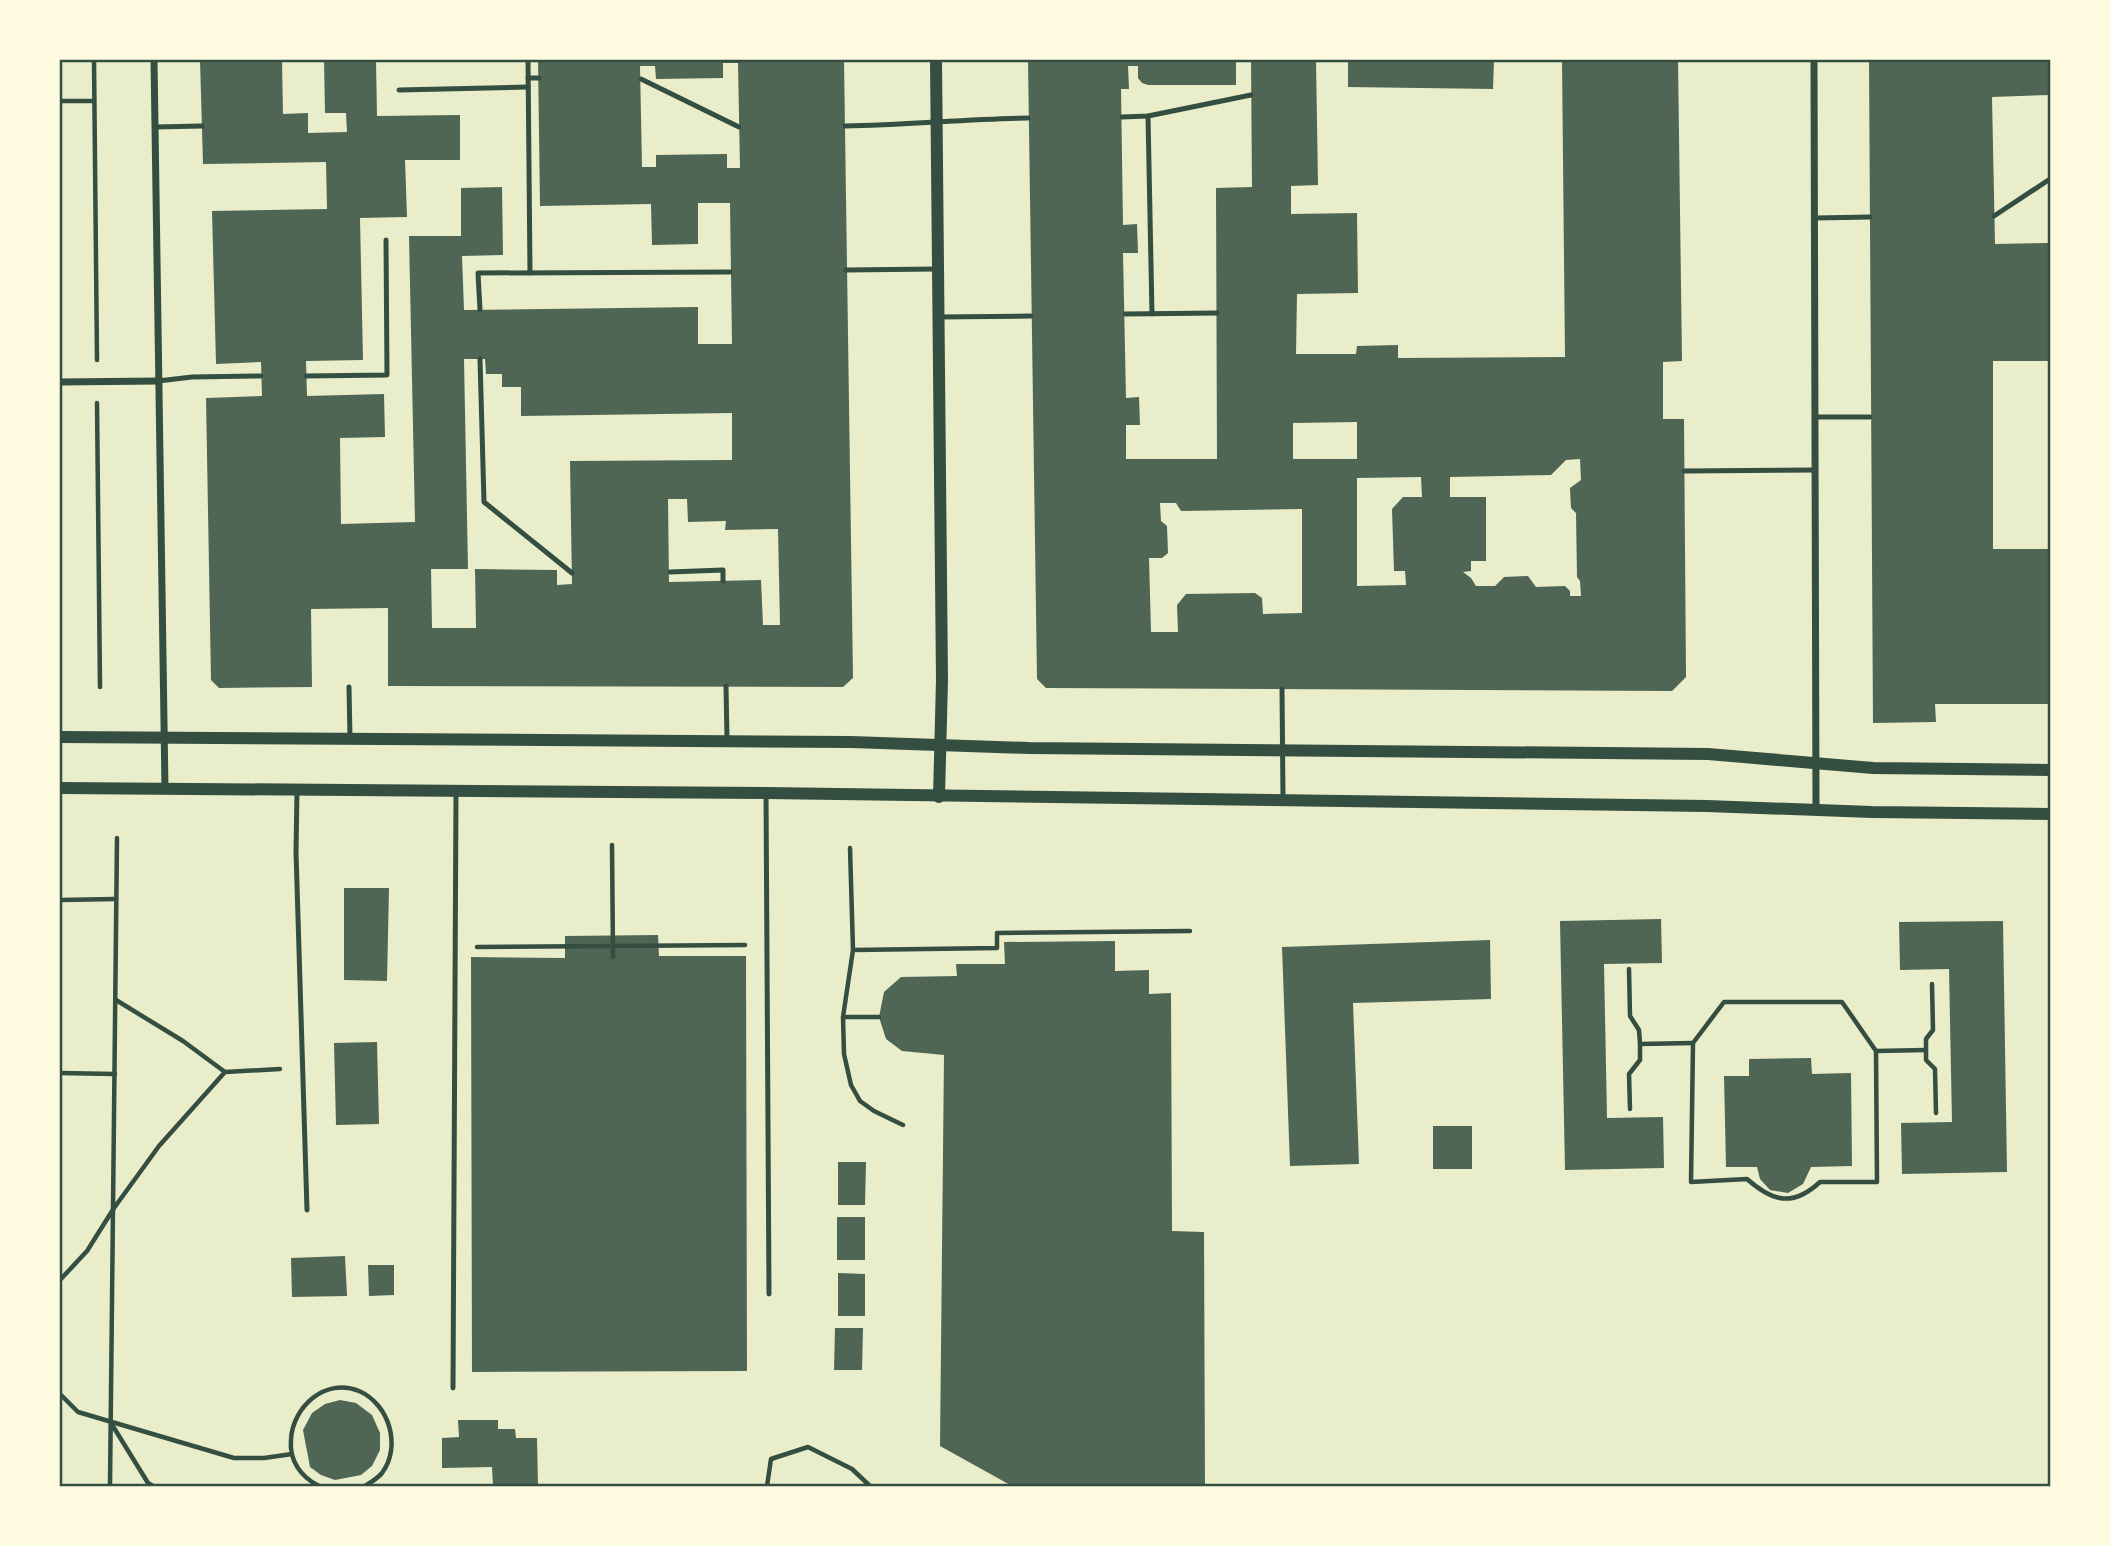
<svg xmlns="http://www.w3.org/2000/svg" width="2110" height="1546" font-family="'Alegreya Sans',sans-serif">
	<style>
		.building { fill: #4f6655; fill-rule: evenodd }
		.lines { fill: none; stroke-linecap: round; stroke-linejoin: round }
		.path { stroke: #344e41; stroke-width: 4.5 }
		.service { stroke: #344e41; stroke-width: 5 }
		.minor { stroke: #344e41; stroke-width: 7 }
		.tertiary { stroke: #344e41; stroke-width: 12 }
		.neatline { fill: none; stroke: #344e41; stroke-width: 2.5 }
	</style>
	<rect width="100%" height="100%" fill="#e9edc9"/>
	<g class="building">
		<path d="M200 60H282L283 114 308 113V133L347 132 346 113H325L324 60H376L377 116 460 115V160H405L407 217 360 218 363 360 306 361 307 396 384 394 385 437 340 438 341 524 415 522 409 236H461V188L502 187 503 255 462 256 464 310 698 307V344H732L730 203H698V244L652 245 651 204 540 206 538 60H844L853 678 843 687 388 686V608L311 609 312 687 219 688 211 680 206 398 262 396 261 362 216 364 212 211 327 209 326 162 203 164ZM723 63H738L740 168H727V154L656 155V167H642L640 66H655L656 79 723 78ZM464 359H485L486 374H502V387H521V416L732 413V460L570 461 572 584 557 585V570L475 569 476 628H432L431 569H468ZM668 499H687L688 522 726 521 725 530 778 529 780 625H763L761 580 669 582Z"/>
		<path d="M1028 60H1236V85H1148L1142 83 1138 78V66H1128L1129 89H1121L1123 225 1137 224 1138 253H1123L1126 398 1139 397 1140 425H1126V459H1217L1216 188 1252 187 1251 60H1316L1318 185 1291 186V214L1357 213 1358 293 1297 294 1296 354H1356L1357 346 1398 345V358L1565 357 1562 60H1678L1682 361 1663 362V419H1684L1686 677 1672 691 1046 688 1037 679ZM1357 422V459H1293V423ZM1580 459 1581 480 1570 488 1571 508 1576 513 1577 577 1580 581 1581 596H1570V591L1565 586 1536 587 1528 576 1504 577 1495 586H1476L1471 578 1463 572 1471 571V561H1486V497H1450V477L1551 475 1566 460ZM1421 477 1422 497H1403L1392 509 1394 571H1405L1406 585 1357 586V478ZM1160 503H1176L1181 511 1302 509V613L1263 614 1262 598 1255 593 1186 594 1177 605 1178 632H1151L1149 558H1162L1168 553 1167 526 1161 521Z"/>
		<path d="M1348 60H1494L1493 89 1348 87Z"/>
		<path d="M1869 60H2050V95L1992 97 1995 244 2050 243V361H1993V549H2050V704H1935L1936 722 1873 723Z"/>
		<path d="M344 888H389L387 981 344 980Z"/>
		<path d="M1661 919 1662 963 1604 964 1607 1118 1663 1117 1664 1168 1565 1170 1560 921Z"/>
		<path d="M2003 921 2007 1172 1902 1174 1901 1123 1952 1122 1949 969 1900 970 1899 922Z"/>
		<path d="M658 935 659 956H746L747 1371 472 1372 471 957 565 958V936Z"/>
		<path d="M1490 940 1491 999 1353 1003 1359 1164 1290 1166 1282 947Z"/>
		<path d="M1115 941V971L1149 970V994L1171 993 1172 1231 1204 1232 1205 1486H1012L940 1446 944 1055 902 1051 886 1039 879 1017 884 992 901 977 957 976 956 964H1005L1004 942Z"/>
		<path d="M377 1042 379 1124 336 1125 334 1043Z"/>
		<path d="M1811 1058 1812 1074 1851 1073 1852 1166 1811 1167 1803 1184 1788 1193 1770 1190 1760 1179 1757 1167H1726L1724 1076H1749V1059Z"/>
		<rect x="1433" y="1126" width="39" height="43"/>
		<path d="M838 1162H866L865 1205H838Z"/>
		<rect x="837" y="1217" width="28" height="43"/>
		<path d="M345 1256 347 1296 292 1297 291 1258Z"/>
		<path d="M368 1265H394V1295L369 1296Z"/>
		<path d="M838 1273 865 1274V1316H838Z"/>
		<path d="M835 1328H863L862 1370H834Z"/>
		<path d="M340 1400 356 1403 372 1415 380 1433V1450L372 1466 361 1475 335 1480 321 1475 310 1467 303 1430 312 1413 325 1404Z"/>
		<path d="M458 1420H498V1429H515L516 1438H537L538 1486H493L492 1467 442 1468V1438L459 1437Z"/>
	</g>
	<g class="lines">
		<g class="path">
			<path d="M94 60 97 360"/>
			<path d="M60 101H94"/>
			<path d="M97 403 100 687"/>
			<path d="M612 845 613 957"/>
			<path d="M850 848 853 950 843 1017 844 1054 851 1085 860 1101 874 1111 903 1125"/>
			<path d="M60 900 116 899"/>
			<path d="M477 947 745 945"/>
			<path d="M853 950 997 948V933L1190 931"/>
			<path d="M1629 969 1630 1016 1639 1030 1640 1044V1060L1629 1074 1630 1109"/>
			<path d="M1932 984 1933 1030 1926 1039V1060L1935 1069 1936 1113"/>
			<path d="M1724 1002H1842L1876 1051 1877 1182H1820C1793 1207 1773 1202 1747 1179L1691 1182 1693 1043Z"/>
			<path d="M843 1017H879"/>
			<path d="M1640 1044 1693 1043"/>
			<path d="M1876 1051 1926 1050"/>
			<path d="M225 1072 280 1069"/>
			<path d="M60 1073 115 1074"/>
			<path d="M60 1280 87 1251 114 1208 159 1146 225 1072 183 1041 116 1000"/>
			<path d="M60 1394 78 1412 234 1458H264L292 1454"/>
			<path d="M111 1423 148 1483 153 1486"/>
			<path d="M110 1486 117 838"/>
			<path d="M319 1486C301 1477 289 1461 291 1439 293 1407 325 1377 359 1391 389 1404 402 1446 382 1473 378 1478 370 1483 365 1486"/>
			<path d="M767 1486 771 1459 808 1447 852 1469 870 1486"/>
		</g>
		<g class="service">
			<path d="M528 60 530 273"/>
			<path d="M528 78H539"/>
			<path d="M641 79 739 127"/>
			<path d="M399 90 528 87"/>
			<path d="M1148 116 1152 314"/>
			<path d="M1122 117 1148 116 1251 95"/>
			<path d="M845 126C906 125 967 119 1028 118"/>
			<path d="M155 127 202 126"/>
			<path d="M1994 216 2050 179"/>
			<path d="M1815 218 1870 217"/>
			<path d="M846 270 937 269"/>
			<path d="M480 310 478 273 730 272"/>
			<path d="M1125 314 1217 313"/>
			<path d="M939 317 1031 316"/>
			<path d="M480 359 484 502 572 573"/>
			<path d="M306 376 387 375 386 240"/>
			<path d="M158 381 192 377 261 376"/>
			<path d="M1815 417H1870"/>
			<path d="M1684 471 1814 470"/>
			<path d="M670 572 723 570V581"/>
			<path d="M726 686 727 739"/>
			<path d="M349 687 350 739"/>
			<path d="M1282 689 1283 798"/>
			<path d="M297 790 296 852 307 1210"/>
			<path d="M766 793 769 1294"/>
			<path d="M453 1388 456 792"/>
		</g>
		<g class="minor">
			<path d="M154 60 165 789"/>
			<path d="M1814 60 1816 810"/>
			<path d="M60 382 158 381"/>
		</g>
		<g class="tertiary">
			<path d="M936 60 942 680 939 797"/>
			<path d="M60 737 851 742 1029 748 1708 754 1873 768 2050 770"/>
			<path d="M60 788 766 793 1707 806 1872 812 2050 814"/>
		</g>
	</g>
	<rect width="2110" height="1546" fill="none" stroke="#fefae0" stroke-width="122"/>
	<rect x="61" y="61" width="1988" height="1424" class="neatline"/>
</svg>
